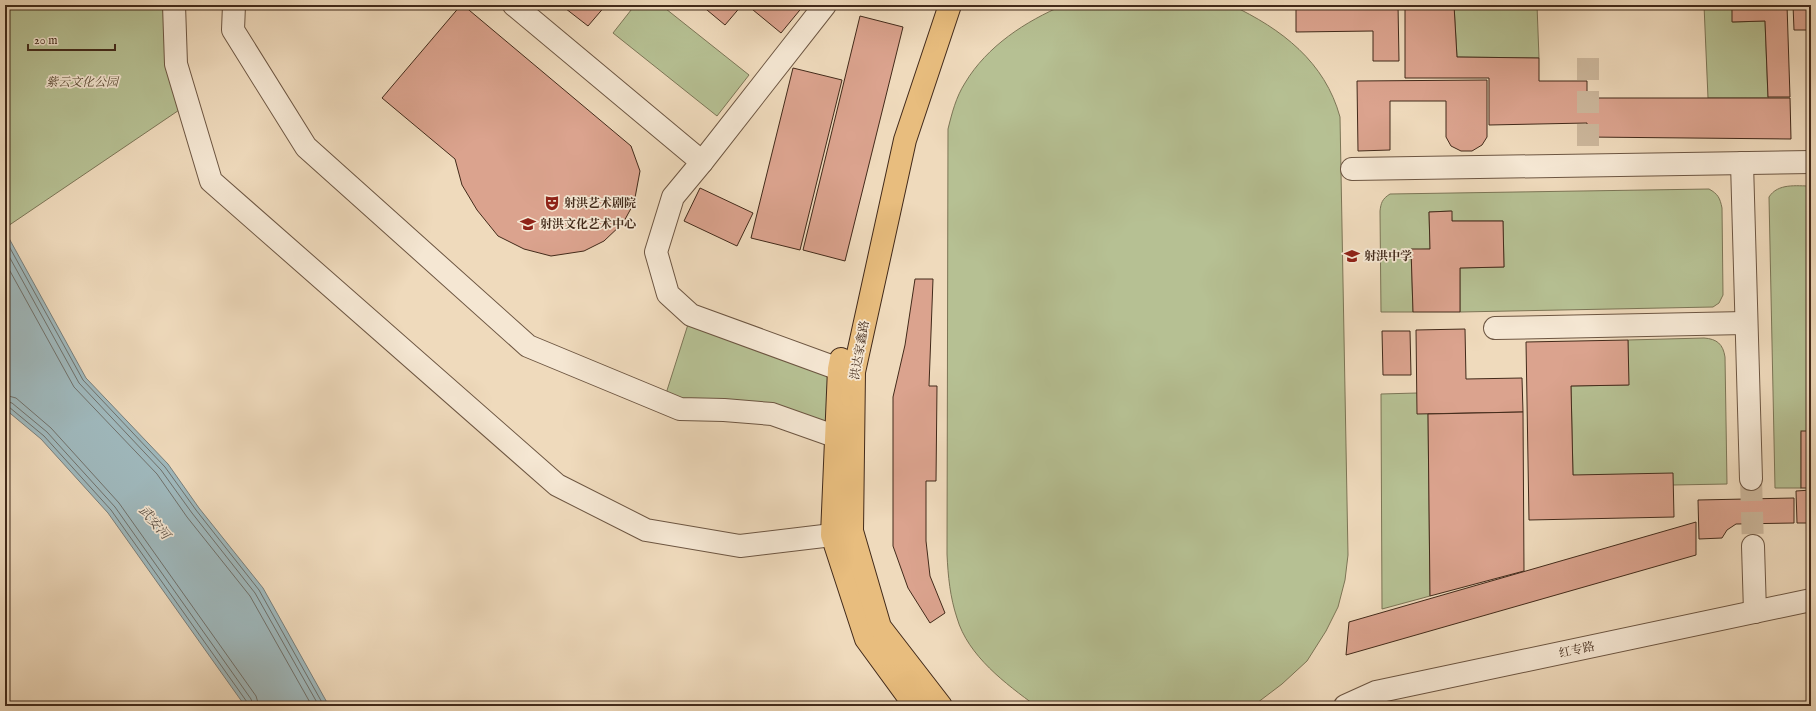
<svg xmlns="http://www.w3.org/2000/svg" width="1816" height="711" font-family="'IM FELL English','Noto Serif SC',serif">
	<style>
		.green { fill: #b6c093; stroke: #7c7556 }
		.water { fill: #9fb8bc; stroke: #7a7f7b }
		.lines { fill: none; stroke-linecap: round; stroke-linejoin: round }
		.shore { stroke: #70716b; stroke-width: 1 }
		.building { fill: #dba38e; stroke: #422a1a }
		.minor-tunnel { stroke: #ccb79c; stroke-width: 22; stroke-dasharray: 22 11; stroke-linecap: butt }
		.minor-casing { stroke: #6d5642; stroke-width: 24 }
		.major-casing { stroke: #422a1a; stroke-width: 24 }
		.minor { stroke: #f5e7d3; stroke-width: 22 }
		.major { stroke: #e8bd7e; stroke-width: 22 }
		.labels { text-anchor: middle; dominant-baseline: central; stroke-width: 3.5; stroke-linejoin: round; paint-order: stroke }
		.park-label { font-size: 12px; font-style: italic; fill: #594832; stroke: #f5e7d3 }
		.poi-label { font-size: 12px; font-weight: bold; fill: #422a1a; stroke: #f5e7d3; text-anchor: start }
		.street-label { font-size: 12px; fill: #422a1a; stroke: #f5e7d3 }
		.water-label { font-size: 13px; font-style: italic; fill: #594e42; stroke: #f5e7d3 }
	</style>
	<rect width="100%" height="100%" fill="#efdabc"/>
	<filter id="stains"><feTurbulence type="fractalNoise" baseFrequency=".005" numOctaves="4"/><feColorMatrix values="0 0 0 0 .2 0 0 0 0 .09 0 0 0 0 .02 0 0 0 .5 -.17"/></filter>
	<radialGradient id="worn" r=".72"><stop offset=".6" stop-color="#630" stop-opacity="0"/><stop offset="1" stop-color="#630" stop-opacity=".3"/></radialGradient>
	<g class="green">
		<path d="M5 5H174L188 104 5 228Z"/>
		<path d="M635 5H661L749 75 717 116 613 33Z"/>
		<path d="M1064 5H1231C1282 29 1325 62 1340 117L1348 555 1345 580 1338 607 1326 631 1307 661 1282 684 1253 706H1036C1006 684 968 656 957 618 950 597 948 576 947 554L948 129C952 113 956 97 965 83 987 46 1026 21 1064 5Z"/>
		<path d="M1454 5H1537L1539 58 1457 57Z"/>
		<path d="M1704 5H1732L1733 22 1765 21 1768 98H1708Z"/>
		<path d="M1811 186V431L1801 432V488H1775L1769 197C1778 183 1796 186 1811 186Z"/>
		<path d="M1709 189C1718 194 1720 198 1722 208L1723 295 1719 303 1713 307 1460 312V268L1504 267 1503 221H1452L1451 211 1429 212 1430 249 1411 250 1413 312H1381L1380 211C1381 203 1382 199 1390 194Z"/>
		<path d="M691 315 839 369 837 437 663 403Z"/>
		<path d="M1704 338C1717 339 1723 344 1725 357L1727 484 1673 485 1573 475 1571 386 1628 385V340Z"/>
		<path d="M1417 393 1428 414 1430 596 1382 609 1381 394Z"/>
	</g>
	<path class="water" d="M5 231 86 378 168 464 199 508 263 588 329 706H245L108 513 41 439 5 409Z"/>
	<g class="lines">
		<g class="shore">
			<path d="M5 239 83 380 165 467 196 510 259 590 324 706"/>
			<path d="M5 249 79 383 161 470 192 513 255 593 319 706"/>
			<path d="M5 262 74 387 157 474 187 517 250 596 312 706"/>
			<path d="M5 395 16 398 51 428 119 503 256 696 259 706"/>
			<path d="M5 401 12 403 47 432 115 507 251 699 253 706"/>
			<path d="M5 406 9 407 44 436 111 510 247 702 248 706"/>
		</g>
	</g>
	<g class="building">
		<path d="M461 5H463L631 146 640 171 634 203 623 223 604 241 584 251 551 256 524 249 498 236 477 210 462 185 455 159 382 98Z"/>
		<path d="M561 5H606L588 26Z"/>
		<path d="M701 5H742L725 25Z"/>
		<path d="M747 5H804L781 33Z"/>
		<path d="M1296 5H1398L1399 61H1373V31L1296 32Z"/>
		<path d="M1405 5H1454L1457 57 1539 58V81H1587V98H1790L1791 139 1587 137V123L1489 125V78H1405Z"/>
		<path d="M1732 5H1787L1790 97H1768L1765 21 1732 22Z"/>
		<path d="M1793 5H1811V30H1794Z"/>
		<path d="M860 16 903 27 845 261 803 250Z"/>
		<path d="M793 68 842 80 800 250 751 238Z"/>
		<path d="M1487 80V137L1482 145 1472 151H1461L1451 146 1446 137V101H1390V150L1358 151 1357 81Z"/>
		<path d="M700 188 753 213 737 246 684 221Z"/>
		<path d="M1452 211V221H1503L1504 267 1460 268V312H1413L1411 249H1430L1429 212Z"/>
		<path d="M915 279H933L929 386H937L936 481H926V541L930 576 945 613 930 623 908 588 893 546V397L905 345Z"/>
		<path d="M1465 329 1466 379 1522 378 1523 412 1417 414 1416 330Z"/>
		<path d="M1382 331H1410L1411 375H1383Z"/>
		<path d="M1628 340 1629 385 1571 386 1573 475 1673 473 1674 517 1529 520 1526 342Z"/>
		<path d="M1523 412 1524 571 1430 596 1428 414Z"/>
		<rect x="1801" y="431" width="10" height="57"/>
		<path d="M1811 490V523H1797L1796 491Z"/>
		<path d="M1794 498V523L1736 524 1727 530 1722 538 1699 539 1698 500Z"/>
		<path d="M1696 522V555L1346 655 1349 622Z"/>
	</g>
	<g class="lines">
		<g class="minor-tunnel">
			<path d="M1588 58V165"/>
			<path d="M1751 479 1753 546"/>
		</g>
		<defs>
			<g id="minor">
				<path d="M174 5 176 64 211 181 557 485 646 530 740 546 832 535"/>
				<path d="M234 5 233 30 306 147 528 346 680 409 724 410 772 414 837 437"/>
				<path d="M514 5 702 162 673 197 656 252 668 294 691 315 839 369"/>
				<path d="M702 162 825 5"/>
				<path d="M1742 163 1751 479"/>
				<path d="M1352 169 1811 162"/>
				<path d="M1495 328 1745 323"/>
				<path d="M1753 546 1755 612"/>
				<path d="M1345 706 1376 692 1811 600"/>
			</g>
			<g id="major">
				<path d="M841 359 839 369 832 535 866 639 915 706"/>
				<path d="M941 706 880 627 852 531 854 372 905 140 950 5"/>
			</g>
		</defs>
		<use href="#minor" class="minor-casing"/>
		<use href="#major" class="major-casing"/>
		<use href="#minor" class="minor"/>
		<use href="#major" class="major"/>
	</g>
	<defs>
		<symbol id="theatre-bare" viewBox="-9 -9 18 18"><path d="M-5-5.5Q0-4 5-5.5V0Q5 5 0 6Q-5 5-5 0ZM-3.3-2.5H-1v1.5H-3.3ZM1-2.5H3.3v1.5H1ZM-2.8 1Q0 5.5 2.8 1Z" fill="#8f2418" stroke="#f5e7d3" stroke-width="2.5" paint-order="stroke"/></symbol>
		<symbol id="school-bare" viewBox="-9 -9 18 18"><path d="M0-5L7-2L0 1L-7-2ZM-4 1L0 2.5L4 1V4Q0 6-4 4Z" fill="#8f2418" stroke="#f5e7d3" stroke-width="2.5" paint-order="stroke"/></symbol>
	</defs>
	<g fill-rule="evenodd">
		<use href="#theatre-bare" x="541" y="192" width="22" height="22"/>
		<use href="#school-bare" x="517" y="213" width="22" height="22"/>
		<use href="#school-bare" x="1341" y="245" width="22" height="22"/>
	</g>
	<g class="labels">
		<g class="park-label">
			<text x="82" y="82">紫云文化公园</text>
		</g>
		<g class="poi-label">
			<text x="564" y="203">射洪艺术剧院</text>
			<text x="540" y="224">射洪文化艺术中心</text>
			<text x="1364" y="256">射洪中学</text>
		</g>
		<g class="street-label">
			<text transform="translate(860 350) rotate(-80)">洪达家鑫路</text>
			<text transform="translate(1577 650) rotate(-12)">红专路</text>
		</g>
		<g class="water-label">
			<text transform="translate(154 523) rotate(49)">武安河</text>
		</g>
	</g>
	<rect width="1816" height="711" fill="none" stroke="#efdabc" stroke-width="20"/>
	<rect x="6" y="6" width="1804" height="699" fill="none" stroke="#422a1a" stroke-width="2"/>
	<rect x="10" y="10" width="1796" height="691" fill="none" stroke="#422a1a"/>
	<path d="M28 44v6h87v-6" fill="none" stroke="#422a1a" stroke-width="2"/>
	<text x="34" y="44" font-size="12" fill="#422a1a" stroke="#f5e7d3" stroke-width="3" paint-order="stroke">20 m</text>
	<rect width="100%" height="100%" filter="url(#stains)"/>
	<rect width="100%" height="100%" fill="url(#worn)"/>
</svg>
